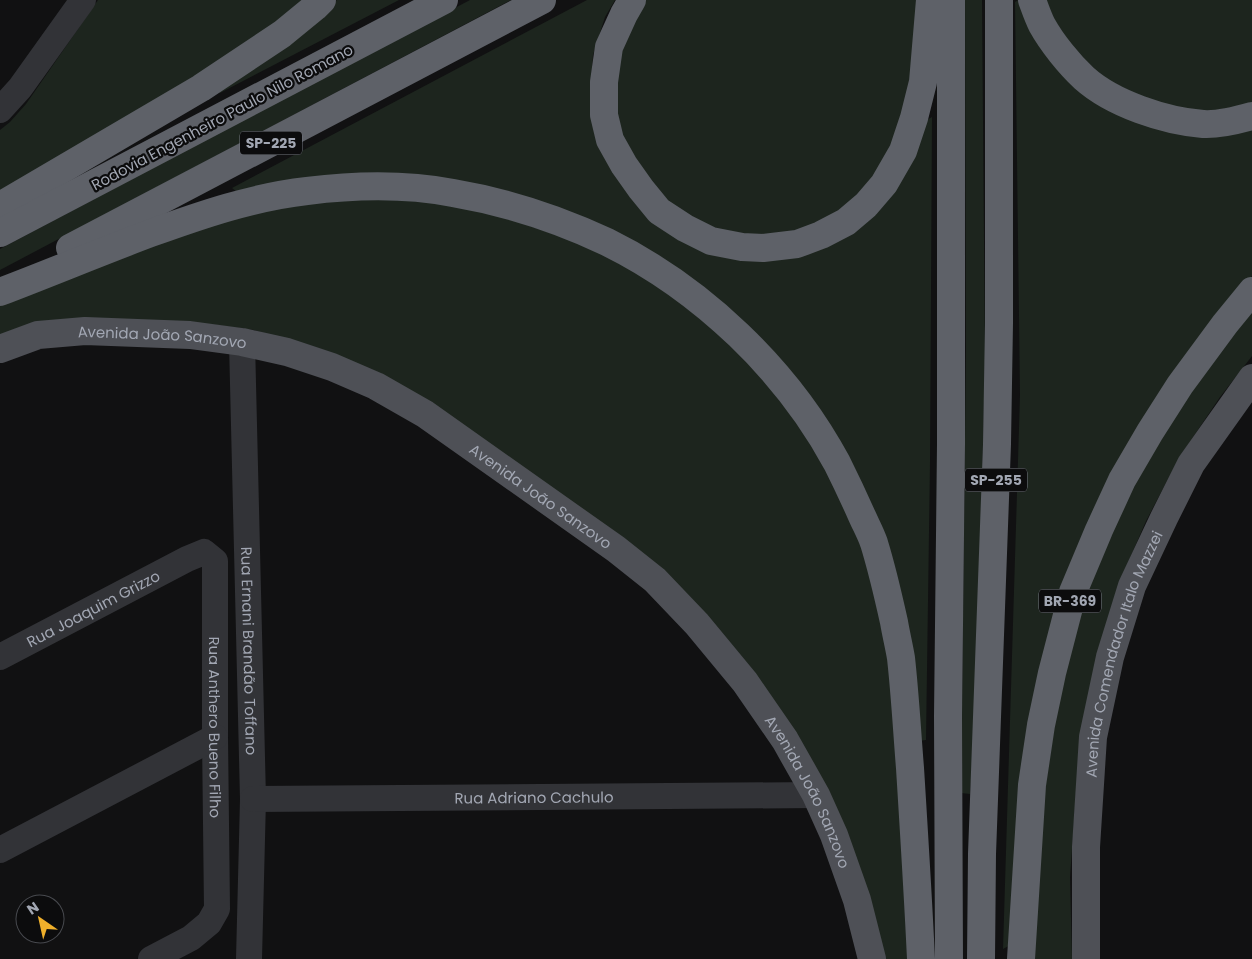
<svg xmlns="http://www.w3.org/2000/svg" width="1252" height="959" font-family="Poppins,sans-serif">
	<style>
		.green { fill: #1d251e }
		.lines { fill: none; stroke-linecap: round; stroke-linejoin: round }
		.minor { stroke: #323337; stroke-width: 26 }
		.major { stroke: #4e5056; stroke-width: 28 }
		.highway { stroke: #5e6168; stroke-width: 28 }
		.labels { text-anchor: middle; dominant-baseline: central; stroke-width: 4.5; stroke-linejoin: round; paint-order: stroke }
		.shield { fill: #0c0c0d; stroke: #757881; stroke-width: 1 }
		.shield-label { font-size: 14px; font-weight: bold; fill: #a2a7b3 }
		.street-label { font-size: 15px; fill: #a2a7b3; stroke: #0c0c0d }
	</style>
	<rect width="100%" height="100%" fill="#111112"/>
	<g class="green">
		<path d="M98 0H308L191 80 0 194V130L10 122 26 104Z"/>
		<path d="M337 0H399L220 93 215 89 311 23Z"/>
		<path d="M470 0H511L0 270V249Z"/>
		<path d="M587 0H615L605 17 593 55 591 84 669 230 813 248 925 121 932 117 930 463 926 740 919 741 911 671 793 380 532 201 237 192 232 188Z"/>
		<path d="M644 0H920L916 65 896 141 858 203 781 240 714 230 660 198 623 147 612 81 618 53Z"/>
		<path d="M965 0H982L985 359 977 697 970 794 961 793 966 350Z"/>
		<path d="M1018 0H1020L1085 90 1252 128V276L1182 365 1091 523 1014 943 1003 949 1020 395 1015 2Z"/>
		<path d="M1046 0H1252V108L1206 115 1168 110 1102 77 1074 49 1055 21Z"/>
		<path d="M375 197 420 201 472 209 518 222 562 237 602 254 644 277 678 301 718 333 777 393 824 463 862 548 880 604 895 693 908 959H881L876 934 703 612 293 342 254 330 209 324 0 339V306L95 263 268 206Z"/>
		<path d="M1252 305V356L1220 397 1179 458 1146 521 1120 581 1077 779 1070 877 1072 959H1031L1039 830 1063 668 1097 559 1161 431Z"/>
	</g>
	<g class="lines">
		<g class="minor">
			<path d="M0 110 20 88 83 0"/>
			<path id="s1" d="M242 342 253 799 249 959"/>
			<path id="s2" d="M0 657 187 559 204 552 215 561V737L217 909 209 923 191 938 151 959"/>
			<path id="s3" d="M253 799 816 795"/>
			<path d="M0 850 215 737"/>
		</g>
		<g class="major">
			<path id="s4" d="M0 349 38 335 85 331 190 335 242 342 287 352 332 367 376 386 425 414 616 549 655 580 697 624 745 682 785 740 816 795 834 835 857 900 872 959"/>
			<path id="s5" d="M1086 959V847L1093 737 1110 657 1132 586 1164 518 1191 464 1252 378"/>
		</g>
		<g class="highway">
			<path d="M632 0 624 14 609 47 604 82V115L610 140 624 165 641 189 659 211 685 228 711 241 742 247 763 248 797 244 821 235 846 222 866 205 884 184 903 151 914 118 923 82 930 0"/>
			<path d="M1032 0C1035 8 1038 17 1042 25 1052 43 1069 64 1084 78 1113 104 1165 121 1203 124 1218 125 1238 120 1252 116"/>
			<path d="M0 206 201 88 282 34 315 7 322 0"/>
			<path d="M0 233 444 0"/>
			<path d="M70 248 542 0"/>
			<path d="M0 292C50 273 100 252 151 233 201 215 253 197 307 191 355 185 406 184 453 193 506 202 558 219 607 242 702 289 787 370 837 463 846 481 854 498 862 516 866 525 871 534 874 543 882 569 888 595 894 622 896 634 899 646 901 658 905 694 907 731 910 768 914 832 918 895 921 959"/>
			<path d="M949 959 948 716 951 444V0"/>
			<path d="M981 959 982 854 997 444 999 323V0"/>
			<path d="M1021 959 1032 785 1041 725 1052 673 1073 592 1099 530 1122 480 1150 432 1180 385 1225 324 1252 291"/>
		</g>
	</g>
	<g class="labels">
		<g class="shield">
			<rect x="240" y="131.5" width="62" height="23" rx="4"/>
			<rect x="965" y="468.5" width="62" height="23" rx="4"/>
			<rect x="1039" y="589.5" width="62" height="23" rx="4"/>
		</g>
		<g class="shield-label">
			<text x="271" y="143">SP-225</text>
			<text x="996" y="480">SP-255</text>
			<text x="1070" y="601">BR-369</text>
		</g>
		<g class="street-label">
			<text transform="translate(222 117) rotate(-28)">Rodovia Engenheiro Paulo Nilo Romano</text>
			<text stroke="none"><textPath href="#s4" startOffset="165">Avenida João Sanzovo</textPath></text>
			<text stroke="none"><textPath href="#s4" startOffset="585">Avenida João Sanzovo</textPath></text>
			<text stroke="none"><textPath href="#s2" startOffset="105">Rua Joaquim Grizzo</textPath></text>
			<text stroke="none"><textPath href="#s1" startOffset="309">Rua Ernani Brandão Toffano</textPath></text>
			<text stroke="none"><textPath href="#s5" startOffset="310">Avenida Comendador Italo Mazzei</textPath></text>
			<text stroke="none"><textPath href="#s2" startOffset="410">Rua Anthero Bueno Filho</textPath></text>
			<text stroke="none"><textPath href="#s4" startOffset="990">Avenida João Sanzovo</textPath></text>
			<text stroke="none"><textPath href="#s3" startOffset="281">Rua Adriano Cachulo</textPath></text>
		</g>
	</g>
	<g transform="translate(40 919) rotate(326)"><circle r="24" fill="#0c0c0d" stroke="#484a4f"/>
	<path d="M0-4L9 19L0 12L-9 19Z" fill="#f0b02b"/>
	<text y="-8" font-size="14" font-weight="bold" text-anchor="middle" fill="#a2a7b3">N</text>
	</g>
</svg>
